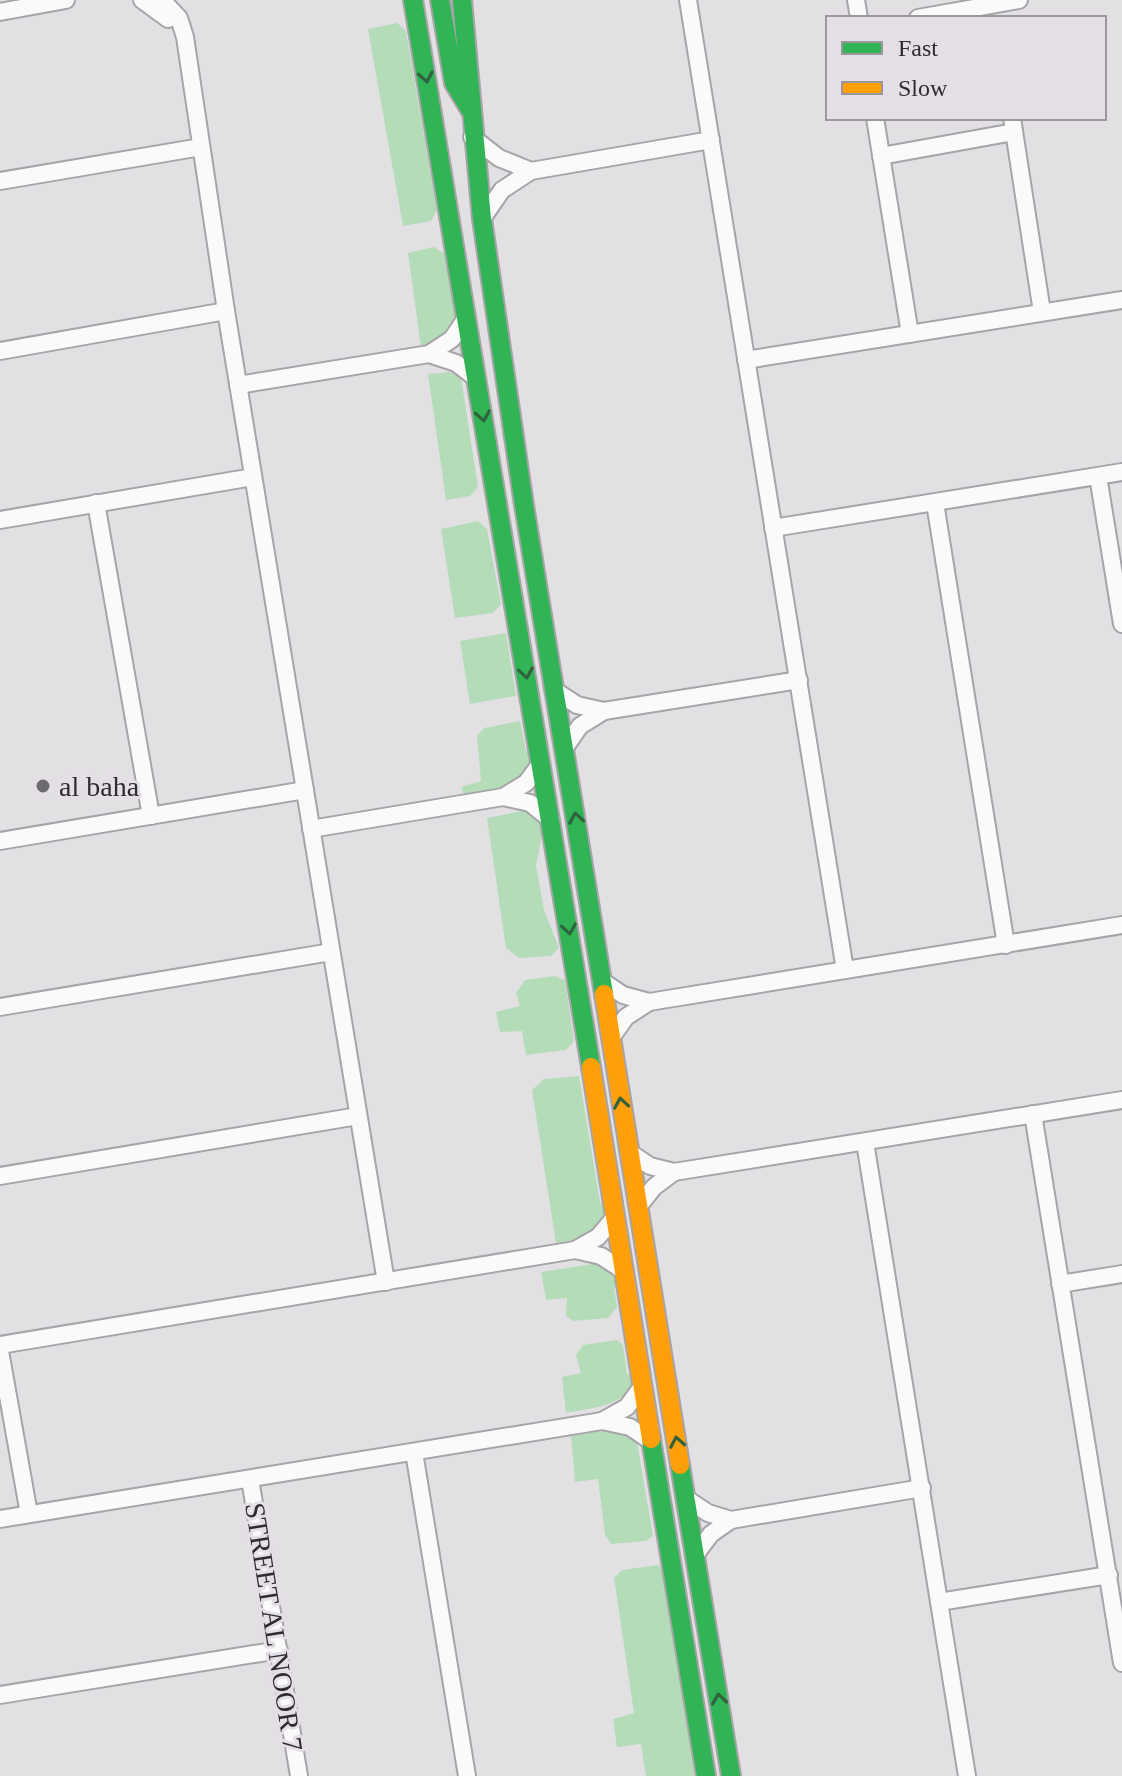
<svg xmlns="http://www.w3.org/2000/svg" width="1122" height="1776" font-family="'Times New Roman',serif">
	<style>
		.green { fill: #b5dcb9 }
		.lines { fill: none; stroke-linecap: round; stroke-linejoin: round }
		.street-casing { stroke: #a6a4a8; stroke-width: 20 }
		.fast-casing { stroke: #a6a4a8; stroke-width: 22 }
		.slow-casing { stroke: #a6a4a8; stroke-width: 22 }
		.street { stroke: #fbfafb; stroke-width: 16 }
		.fast { stroke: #30b455; stroke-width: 18 }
		.slow { stroke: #ff9f0a; stroke-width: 18 }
		.oneway { stroke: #2f623e }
		.poi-dot { fill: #6d6b6e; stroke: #e4dee6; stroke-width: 3 }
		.labels { text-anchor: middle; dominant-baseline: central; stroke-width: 6; stroke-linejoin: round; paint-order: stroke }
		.poi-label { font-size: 28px; fill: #2e2c2f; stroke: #e4dee6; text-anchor: start }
		.street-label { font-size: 28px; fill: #2e2c2f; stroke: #e4dee6 }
	</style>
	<rect width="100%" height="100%" fill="#e3e0e4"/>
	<g class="green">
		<path d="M397 23 406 31 437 210 431 221 403 226 368 29Z"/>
		<path d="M434 247 445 254 461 317 436 347H421L408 253Z"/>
		<path d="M449 372 461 377 478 487 470 496 446 500 428 374Z"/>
		<path d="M478 521 487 529 501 604 493 613 455 618 441 529Z"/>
		<path d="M506 633 516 696 470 704 460 641Z"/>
		<path d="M520 721 526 751 532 753 535 763 515 786 464 795 461 787 481 781 477 736 484 728Z"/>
		<path d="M522 811 537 817 544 827 536 865 544 910 559 948 551 956 519 958 506 948 487 818Z"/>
		<path d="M555 976 565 980 574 1041 566 1050 526 1055 522 1031 500 1032 496 1012 520 1006 516 993 525 980Z"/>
		<path d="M579 1076 600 1202 607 1211C599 1239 581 1239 556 1243L532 1090 544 1079Z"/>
		<path d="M599 1263 610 1269 619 1281 614 1288 617 1307 608 1318 573 1321 566 1316 567 1298 546 1300 541 1272Z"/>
		<path d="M617 1340 623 1345 627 1374 634 1378C625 1408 594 1407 566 1413L562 1377 581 1373 576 1355 583 1345Z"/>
		<path d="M600 1431 618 1432 637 1442 653 1536 646 1541 611 1544 605 1535 598 1479 575 1482 571 1436Z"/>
		<path d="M658 1565 662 1569 695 1776H646L641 1744 617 1747 613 1719 634 1713 614 1578 622 1570Z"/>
	</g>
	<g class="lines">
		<defs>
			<g id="street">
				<path d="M142 0 168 19"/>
				<path d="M162 0 179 18 185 37 226 311 386 1282"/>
				<path d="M688 0 845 970"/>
				<path d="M856 0 859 18"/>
				<path d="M0 12 66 0"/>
				<path d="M918 18 1019 0"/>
				<path d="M875 118 910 334"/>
				<path d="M1012 118 1042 312"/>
				<path d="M472 137 499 158 531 171"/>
				<path d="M881 156 1014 132"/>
				<path d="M0 181 201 147"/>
				<path d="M482 219 502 190 531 171 711 140"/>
				<path d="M0 351 226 311"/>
				<path d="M429 354 456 363 477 379"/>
				<path d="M746 360 1122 300"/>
				<path d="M238 385 429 354 452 339 466 318"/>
				<path d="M1098 476 1122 624"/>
				<path d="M96 503 151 816"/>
				<path d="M935 503 1006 945"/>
				<path d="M0 520 253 477"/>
				<path d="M773 528 1122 472"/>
				<path d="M554 690 577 705 604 711 799 680"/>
				<path d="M564 749 580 726 604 711"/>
				<path d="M503 797 530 803 551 820"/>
				<path d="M311 829 503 797 526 783 541 763"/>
				<path d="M0 841 305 790"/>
				<path d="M601 980 623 995 649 1002"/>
				<path d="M0 1007 331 952"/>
				<path d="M611 1038 626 1017 649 1002 1122 925"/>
				<path d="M1033 1114 1122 1663"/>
				<path d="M865 1142 967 1776"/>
				<path d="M629 1152 650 1166 674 1172 1122 1100"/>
				<path d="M0 1176 358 1116"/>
				<path d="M638 1207 654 1187 674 1172"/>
				<path d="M575 1250 601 1256 624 1271"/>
				<path d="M1060 1284 1122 1274"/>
				<path d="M0 1345 575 1250 598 1237 615 1217"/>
				<path d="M0 1351 29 1514"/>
				<path d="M602 1421 630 1427 652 1442"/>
				<path d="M414 1452 467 1776"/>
				<path d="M250 1479 299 1776"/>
				<path d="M687 1499 708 1513 731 1520 922 1488"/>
				<path d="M0 1519 602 1421 627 1407 643 1385"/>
				<path d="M696 1554 711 1534 731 1520"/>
				<path d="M939 1602 1109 1575"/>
				<path d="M0 1695 279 1650"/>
			</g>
			<g id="fast">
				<path d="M413 0 591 1067"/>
				<path d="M440 0 454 83 471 111"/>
				<path d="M462 0 482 219 524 505 604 994"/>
				<path d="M651 1439 706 1776"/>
				<path d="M680 1465 731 1776"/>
			</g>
			<g id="slow">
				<path d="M604 994 680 1465"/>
				<path d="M591 1067 651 1439"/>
			</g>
		</defs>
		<use href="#street" class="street-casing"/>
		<use href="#fast" class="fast-casing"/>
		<use href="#slow" class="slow-casing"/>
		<use href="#street" class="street"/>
		<use href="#fast" class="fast"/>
		<use href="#slow" class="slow"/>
	</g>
	<defs><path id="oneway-chevron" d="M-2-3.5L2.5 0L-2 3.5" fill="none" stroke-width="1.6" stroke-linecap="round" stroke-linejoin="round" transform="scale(2)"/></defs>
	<g class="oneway">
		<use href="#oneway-chevron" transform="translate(426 77) rotate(80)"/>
		<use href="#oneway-chevron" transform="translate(483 416) rotate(80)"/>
		<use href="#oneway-chevron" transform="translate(526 673) rotate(81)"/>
		<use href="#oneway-chevron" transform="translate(576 818) rotate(-100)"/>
		<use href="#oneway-chevron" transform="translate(569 929) rotate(81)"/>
		<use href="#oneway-chevron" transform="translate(621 1103) rotate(-99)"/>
		<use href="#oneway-chevron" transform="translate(677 1442) rotate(-100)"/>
		<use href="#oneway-chevron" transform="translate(719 1699) rotate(-98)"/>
	</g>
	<circle class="poi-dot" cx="43" cy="786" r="8"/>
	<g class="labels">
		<g class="poi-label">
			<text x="59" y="786">al baha</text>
		</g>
		<g class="street-label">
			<text transform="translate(274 1627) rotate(81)">STREET AL NOOR 7</text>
		</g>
	</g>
	<rect x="826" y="16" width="280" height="104" fill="#e4dee6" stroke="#9b979d" stroke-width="2"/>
	<rect x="842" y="42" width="40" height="12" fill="#30b455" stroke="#9b979d" stroke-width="2"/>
	<text x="898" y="56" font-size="24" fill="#2e2c2f">Fast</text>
	<rect x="842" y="82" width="40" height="12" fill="#ff9f0a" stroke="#9b979d" stroke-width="2"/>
	<text x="898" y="96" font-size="24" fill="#2e2c2f">Slow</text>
</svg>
